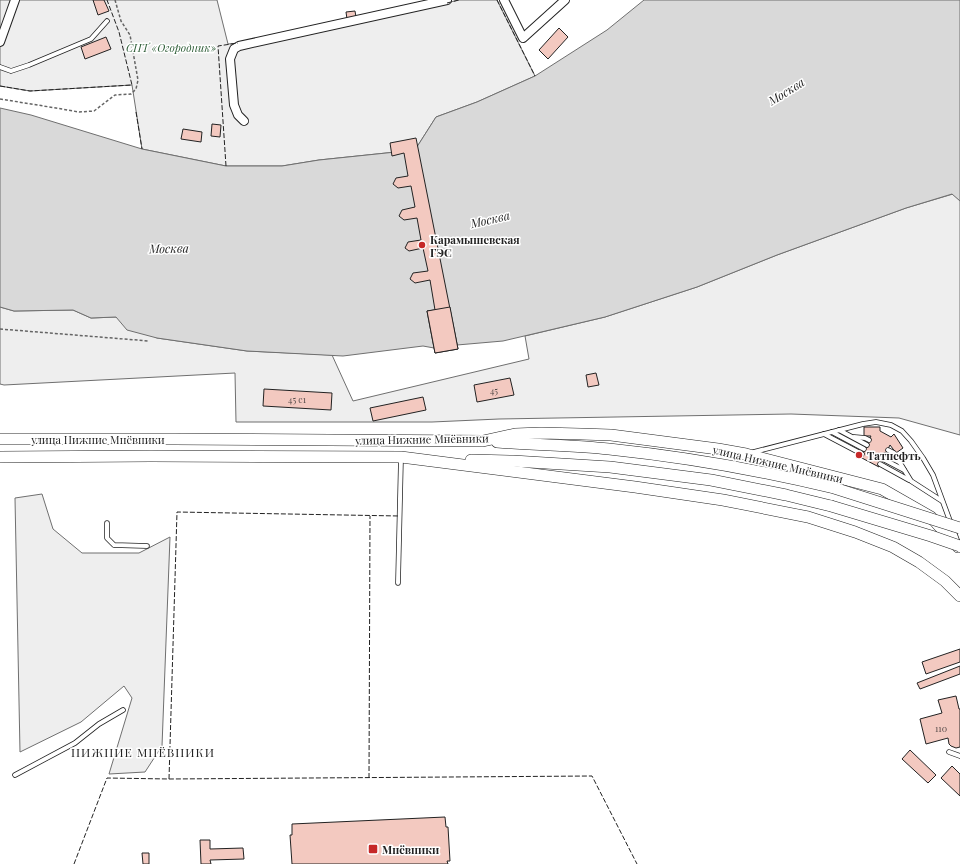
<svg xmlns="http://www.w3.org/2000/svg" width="960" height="864" font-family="'Playfair Display',serif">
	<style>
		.green { fill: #eee; stroke: #6f6f6f }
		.water { fill: #d9d9d9; stroke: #6f6f6f }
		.building { fill: #f3c9c0; stroke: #222 }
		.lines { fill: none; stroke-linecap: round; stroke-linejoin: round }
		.lane-casing { stroke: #222; stroke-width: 5.5 }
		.street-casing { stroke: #222; stroke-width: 10 }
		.secondary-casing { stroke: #222; stroke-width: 12 }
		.path { stroke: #646464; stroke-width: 1.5; stroke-dasharray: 3 2; stroke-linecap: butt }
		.lane { stroke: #fff; stroke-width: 4 }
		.street { stroke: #fff; stroke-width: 8 }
		.secondary { stroke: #fff; stroke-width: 11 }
		.secondary-bridge-casing { stroke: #222; stroke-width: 12; stroke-linecap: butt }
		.secondary-bridge { stroke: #fff; stroke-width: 11 }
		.fence { stroke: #222; stroke-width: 1; stroke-dasharray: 5 2; stroke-linecap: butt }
		.poi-dot { fill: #c62828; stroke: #fff; stroke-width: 1.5 }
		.labels { text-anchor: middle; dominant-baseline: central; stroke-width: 3; stroke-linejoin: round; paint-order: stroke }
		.number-label { font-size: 9px; fill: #564c4a }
		.park-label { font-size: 11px; font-style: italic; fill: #2f5e38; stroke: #fff }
		.poi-label { font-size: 11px; font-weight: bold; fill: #222; stroke: #fff; text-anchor: start }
		.street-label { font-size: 11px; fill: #222; stroke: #fff }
		.water-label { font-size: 12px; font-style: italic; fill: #222; stroke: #fff }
		.neighbourhood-label { font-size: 12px; letter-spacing: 1px; fill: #222; stroke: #fff }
	</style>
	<rect width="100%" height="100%" fill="#fff"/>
	<g class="green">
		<path d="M0 0H217L228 44 239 43 240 48 459 0H497L535 76 477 102 436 117 415 150 319 160 282 166H226L142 149 132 85 30 91 0 86Z"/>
		<path d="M953 194 960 201V435L899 418 791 414 499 419 432 422H236L235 373 4 385 0 384V307L14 311 73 310 91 318 116 317 157 338 247 351 332 355 353 401 529 359 525 336 605 317 697 287 777 255 906 208Z"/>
		<path d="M42 494 53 529 82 553H139L170 537 162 746 145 772 109 774 132 698 124 686 81 722 20 752 15 498Z"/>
	</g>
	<path class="water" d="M644 0H960V201L952 194 906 208 777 255 697 287 605 317 503 341 457 345 434 348 423 346 343 356 247 351 157 338 127 330 116 317 91 318 73 310 14 311 0 307V108L31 115 142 149 226 166H282L319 160 415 150 436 117 477 102 535 76 607 30Z"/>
	<g class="building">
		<path d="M93 0H104L109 11 98 15Z"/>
		<path d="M355 11 356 17 347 19 346 12Z"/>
		<path d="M559 28 568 37 548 59 539 50Z"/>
		<path d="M106 37 111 49 85 59 81 47Z"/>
		<path d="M212 124 221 125 220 137 211 136Z"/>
		<path d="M183 129 202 132 201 142 181 139Z"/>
		<path d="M416 138 458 349 435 353 427 311 435 310 430 280 415 283 410 279 413 273 428 271 423 248 409 251 405 248 408 242 421 240 417 218 404 220 399 216 402 210 415 207 411 186 398 188 393 184 396 178 408 176 404 153 392 156 390 143Z"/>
		<path d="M450 307 458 349 435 353 427 311Z"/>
		<path d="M596 373 599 385 588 387 586 375Z"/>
		<path d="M510 378 514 395 477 402 474 385Z"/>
		<path d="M264 389 332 393 331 410 263 406Z"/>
		<path d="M423 397 426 410 373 421 370 408Z"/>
		<path d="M864 427H880V431L891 437 894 434 903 448 896 453 890 445 879 467 860 457 871 436H864Z"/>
		<path d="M960 649V662L926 674 922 662Z"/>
		<path d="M960 666V674L920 689 917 683Z"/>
		<path d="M956 696 959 709H960V747L956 748 951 746 949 744 948 738 926 744 920 719 942 713 938 700Z"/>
		<path d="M910 750 936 775 928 783 902 759Z"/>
		<path d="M952 766 960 774V796L941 778Z"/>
		<path d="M445 817 446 827H448L450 861H447L448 864H292L290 835H292V824Z"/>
		<path d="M200 840H210V849L243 848 244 859 210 860 211 864H201Z"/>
		<path d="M142 853H149V864H143Z"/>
	</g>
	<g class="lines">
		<defs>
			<g id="lane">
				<path d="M0 67 11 71 29 65 91 39 107 21"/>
				<path d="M839 430 867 445"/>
				<path d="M832 432 864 449"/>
				<path d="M824 434 862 454"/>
				<path d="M854 437 865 438 869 440"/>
				<path d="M888 450 894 453 911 481 942 501"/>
				<path d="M754 452 863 424 876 422 891 425 902 431 911 441 923 458 933 475 957 540"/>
				<path d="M885 455 899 462"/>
				<path d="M883 459 904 470"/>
				<path d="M880 464 909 480"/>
				<path d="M107 523V538L114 545 147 546"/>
				<path d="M398 583 401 457"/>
				<path d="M949 752 960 756"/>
				<path d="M15 775 75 743 99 724 123 710"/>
			</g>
			<g id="street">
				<path d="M504 0 523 38 565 0"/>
				<path d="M0 42 15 0"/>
				<path d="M244 121 238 115 234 105 230 59 234 49 239 46 447 0"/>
			</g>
			<g id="secondary">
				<path d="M0 439H175L483 441 515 434 541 433 581 434 611 435 718 449 746 454 882 489 931 517 958 547"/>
				<path d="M497 442C534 445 572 445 609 449 685 457 760 470 834 488"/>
				<path d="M0 457 151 456 401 457 635 487 723 500 808 517 855 532 893 547 919 562 945 581 960 596"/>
				<path d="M471 460 513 461 610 467 711 480 786 495 831 506"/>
			</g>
		</defs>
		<use href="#lane" class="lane-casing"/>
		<use href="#street" class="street-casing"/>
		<use href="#secondary" class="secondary-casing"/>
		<g class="path">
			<path d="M0 99 56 108 79 112 94 111 115 95 131 94 136 89 138 80 130 35 121 21 115 0"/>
			<path d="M0 329 149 341"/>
		</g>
		<use href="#lane" class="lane"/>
		<use href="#street" class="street"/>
		<use href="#secondary" class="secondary"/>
		<defs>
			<g id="secondary-bridge">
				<path d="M834 488 960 528"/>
				<path d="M831 506 931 536 960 546"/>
			</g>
		</defs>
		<use href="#secondary-bridge" class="secondary-bridge-casing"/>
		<use href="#secondary-bridge" class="secondary-bridge"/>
		<g class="fence">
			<path d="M497 0 535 76"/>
			<path d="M447 3 459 0"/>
			<path d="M0 86 30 91 132 85 119 32 107 0"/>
			<path d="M136 112 142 149"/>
			<path d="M226 166 218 46 238 43"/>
			<path d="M369 778 370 516"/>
			<path d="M169 779 177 512 399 516"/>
			<path d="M74 864 107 778 169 779 592 776 637 864"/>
		</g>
	</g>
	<g class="poi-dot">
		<circle cx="422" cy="245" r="4"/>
		<circle cx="859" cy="455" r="4"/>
		<rect x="368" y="844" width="10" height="10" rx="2"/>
	</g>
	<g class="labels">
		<g class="number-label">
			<text x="494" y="390">45</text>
			<text x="297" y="399">45 с1</text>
			<text x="941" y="728">110</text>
		</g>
		<g class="park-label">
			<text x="171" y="47">СНТ «Огородник»</text>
		</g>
		<g class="poi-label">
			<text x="430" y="239">Карамышевская<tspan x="430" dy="13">ГЭС</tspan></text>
			<text x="867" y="455">Татнефть</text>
			<text x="382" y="849">Мнёвники</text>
		</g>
		<g class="street-label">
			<text x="98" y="439">улица Нижние Мнёвники</text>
			<text transform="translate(422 439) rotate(-1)">улица Нижние Мнёвники</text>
			<text transform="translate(778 464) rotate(13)">улица Нижние Мнёвники</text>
		</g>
		<g class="water-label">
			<text transform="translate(786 91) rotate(-32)">Москва</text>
			<text transform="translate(490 219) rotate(-13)">Москва</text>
			<text transform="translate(169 248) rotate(-1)">Москва</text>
		</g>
		<g class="neighbourhood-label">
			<text x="143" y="752">НИЖНИЕ МНЁВНИКИ</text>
		</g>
	</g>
</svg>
